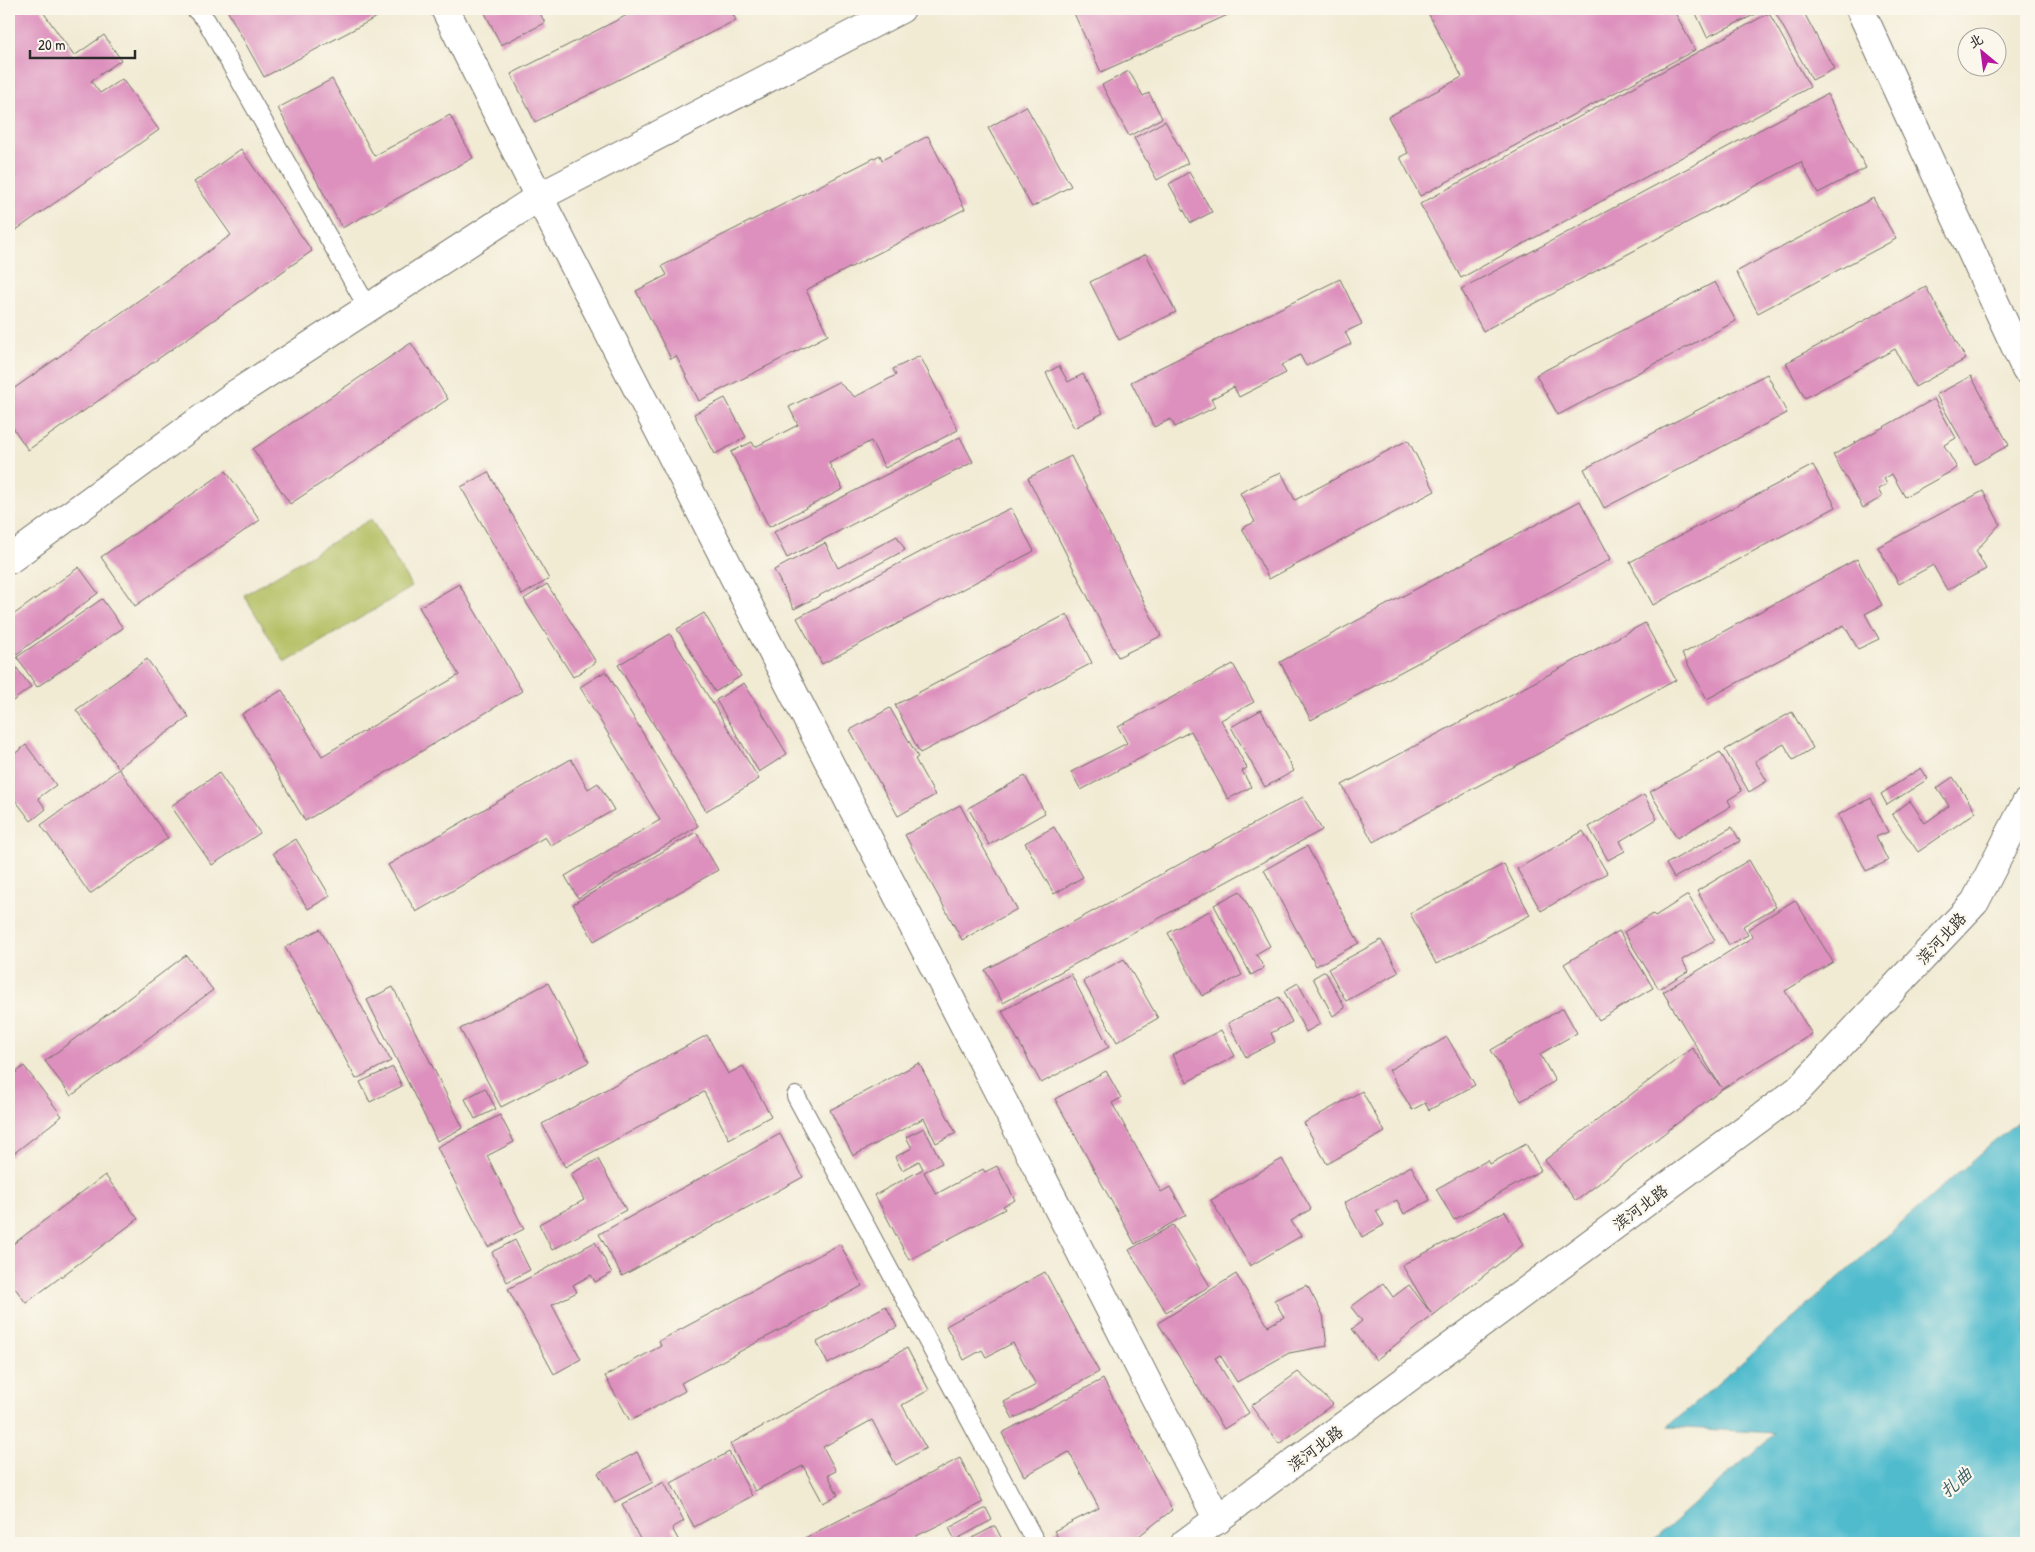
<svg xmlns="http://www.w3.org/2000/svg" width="2035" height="1552" font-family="'Patrick Hand','LXGW WenKai TC',sans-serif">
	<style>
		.green { fill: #b1bd5f; stroke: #6e7445 }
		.water { fill: #50bbcd; stroke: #3e737c }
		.building { fill: #dd90bd }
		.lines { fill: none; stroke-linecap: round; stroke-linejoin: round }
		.service-casing { stroke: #706e66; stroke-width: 20 }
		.tertiary-casing { stroke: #706e66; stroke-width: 30 }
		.trunk-casing { stroke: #706e66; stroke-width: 30 }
		.service { stroke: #fff; stroke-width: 18 }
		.tertiary { stroke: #fff; stroke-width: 28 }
		.trunk { stroke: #fff; stroke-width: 28 }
		.labels { text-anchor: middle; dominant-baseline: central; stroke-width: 4.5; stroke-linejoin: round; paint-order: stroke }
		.street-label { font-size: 16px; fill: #2b2b2b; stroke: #fbf7ec }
		.water-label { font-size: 18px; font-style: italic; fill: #385d64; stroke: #fbf7ec }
	</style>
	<rect width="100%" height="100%" fill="#fbf7ec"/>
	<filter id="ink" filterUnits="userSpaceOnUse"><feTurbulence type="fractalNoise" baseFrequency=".02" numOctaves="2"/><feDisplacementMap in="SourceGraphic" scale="10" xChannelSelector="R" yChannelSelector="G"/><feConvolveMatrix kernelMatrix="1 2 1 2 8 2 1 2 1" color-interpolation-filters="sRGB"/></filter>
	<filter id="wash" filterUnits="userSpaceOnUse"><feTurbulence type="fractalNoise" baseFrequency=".0096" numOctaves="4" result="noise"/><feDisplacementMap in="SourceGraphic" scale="20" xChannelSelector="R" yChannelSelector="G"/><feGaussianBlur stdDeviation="1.12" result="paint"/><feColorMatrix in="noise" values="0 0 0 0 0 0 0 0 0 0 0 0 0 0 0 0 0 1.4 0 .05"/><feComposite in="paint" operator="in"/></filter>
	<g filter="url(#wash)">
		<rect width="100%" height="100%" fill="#f1ebd4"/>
		<path class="green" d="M371 519 412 587 285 663 244 595Z"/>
		<path class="water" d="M2026 1114V1543H1650L1775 1433 1668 1427Z"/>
		<g id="blocks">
			<g class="building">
				<path d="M9 9H41L74 56 104 35 121 60 91 81 100 93 122 79 159 130 9 235Z"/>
				<path d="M229 9H392L264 77 227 10Z"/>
				<path d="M483 9H538L545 23 501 45Z"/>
				<path d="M639 9H730L736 20 535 122 511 74Z"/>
				<path d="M1072 9H1241L1101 72Z"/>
				<path d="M1426 9H1673L1695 50 1420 196 1400 157 1408 153 1388 117 1462 77Z"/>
				<path d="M1694 9H1767L1707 37Z"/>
				<path d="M1776 9H1802L1834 69 1812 80 1774 10Z"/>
				<path d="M1769 13 1810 87 1461 278 1420 204Z"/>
				<path d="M1129 71 1143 96 1149 93 1162 118 1129 136 1102 85Z"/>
				<path d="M332 79 374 156 450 115 473 158 342 228 278 108Z"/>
				<path d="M1827 94 1866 168 1818 193 1801 162 1483 331 1461 289Z"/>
				<path d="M1026 106 1071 186 1032 207 988 128Z"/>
				<path d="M1165 121 1188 163 1157 180 1134 138Z"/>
				<path d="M928 136 965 209 806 290 828 335 699 401 676 356 671 359 636 291 667 275 662 266 880 155 882 160Z"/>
				<path d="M241 149 312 251 28 450 9 422V392L231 235 194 182Z"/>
				<path d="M1189 172 1212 212 1191 223 1169 184Z"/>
				<path d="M1873 198 1896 239 1758 313 1736 272Z"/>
				<path d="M1146 254 1176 312 1119 340 1090 282Z"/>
				<path d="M1340 279 1362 324 1345 332 1351 344 1306 366 1300 355 1281 365 1286 373 1239 397 1234 387 1211 399 1215 407 1175 427 1171 419 1154 427 1131 382Z"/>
				<path d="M1715 282 1736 321 1558 415 1536 375Z"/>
				<path d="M1926 287 1966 359 1915 387 1895 349 1805 398 1786 363Z"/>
				<path d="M411 343 448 399 290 504 253 449Z"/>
				<path d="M920 356 958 430 885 468 871 441 829 463 843 489 769 527 731 452 752 442 755 447 798 425 789 407 838 382 855 397 896 375 893 369Z"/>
				<path d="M1059 366 1068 382 1083 374 1103 413 1074 428 1046 373Z"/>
				<path d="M1767 374 1787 413 1604 508 1584 469Z"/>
				<path d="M1971 376 2009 445 1975 464 1936 395Z"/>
				<path d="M725 398 746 437 715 454 694 414Z"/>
				<path d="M1934 399 1956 438 1944 445 1957 468 1905 497 1892 474 1884 479 1887 484 1878 489 1882 497 1863 508 1833 455Z"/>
				<path d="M960 437 973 462 787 558 774 532Z"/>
				<path d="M1408 440 1435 491 1269 579 1242 528 1255 522 1240 493 1281 472 1295 500Z"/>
				<path d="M1071 456 1161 636 1118 657 1028 478Z"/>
				<path d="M1813 465 1836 507 1653 605 1630 562Z"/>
				<path d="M226 471 260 520 135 606 101 557Z"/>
				<path d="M488 472 549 579 522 595 461 487Z"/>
				<path d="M1983 491 2000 524 1976 551 1986 569 1947 590 1933 565 1899 584 1878 547Z"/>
				<path d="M1580 501 1611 559 1311 720 1280 662Z"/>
				<path d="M1011 508 1034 551 822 664 797 618 926 549Z"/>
				<path d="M897 536 905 550 794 609 774 570 825 543 838 568Z"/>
				<path d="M1857 559 1882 605 1865 614 1879 639 1858 649 1844 625 1707 699 1682 654Z"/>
				<path d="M79 567 98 593 10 659 31 687 9 704V618Z"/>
				<path d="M459 584 522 691 305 821 242 714 282 690 322 756 459 675 419 607Z"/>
				<path d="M547 584 596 662 573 677 524 599Z"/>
				<path d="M102 599 123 628 37 687 17 657Z"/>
				<path d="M704 613 741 676 715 692 677 629Z"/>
				<path d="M1067 614 1092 663 920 753 895 705Z"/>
				<path d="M1645 623 1676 680 1373 842 1342 785Z"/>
				<path d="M670 634 759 779 706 811 618 665Z"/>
				<path d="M147 659 189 717 118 768 76 710Z"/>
				<path d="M1233 664 1254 702 1221 720 1247 768 1242 771 1251 787 1228 799 1191 731 1081 790 1071 772 1127 743 1118 727Z"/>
				<path d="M606 671 698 826 578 898 565 876 660 820 580 687Z"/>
				<path d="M744 683 787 754 759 772 716 700Z"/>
				<path d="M890 708 918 757 915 759 935 795 898 816 850 730Z"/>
				<path d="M1261 710 1294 771 1265 787 1231 727Z"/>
				<path d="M1792 712 1813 748 1793 760 1784 744 1755 761 1767 781 1749 792 1725 750Z"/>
				<path d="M26 745 56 785 38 798 46 809 31 821 9 792V758Z"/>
				<path d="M1720 752 1742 791 1728 800 1731 806 1677 838 1650 792Z"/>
				<path d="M571 759 588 789 598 783 614 810 551 846 545 837 416 912 388 865Z"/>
				<path d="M1921 768 1928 779 1887 805 1881 794Z"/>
				<path d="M119 769 168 838 90 894 41 825Z"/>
				<path d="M219 773 260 833 212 865 171 806Z"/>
				<path d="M1025 776 1045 813 989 845 968 808Z"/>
				<path d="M1953 777 1976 812 1918 852 1892 814 1910 801 1925 823 1949 806 1937 788Z"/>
				<path d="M1644 795 1657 819 1620 841 1625 851 1608 860 1589 827Z"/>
				<path d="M1303 797 1322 830 1003 1003 985 970Z"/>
				<path d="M1871 798 1888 832 1876 837 1888 861 1866 871 1838 815Z"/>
				<path d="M960 805 1017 909 962 940 905 835Z"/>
				<path d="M1054 827 1083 877 1054 894 1025 843Z"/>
				<path d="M1732 827 1740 841 1674 878 1666 864Z"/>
				<path d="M1583 831 1607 873 1541 911 1517 869Z"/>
				<path d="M696 832 718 870 594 941 573 904Z"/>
				<path d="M296 839 330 896 308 909 273 853Z"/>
				<path d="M1307 846 1359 943 1316 966 1264 870Z"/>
				<path d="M1749 860 1776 907 1743 926 1748 935 1729 945 1697 891Z"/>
				<path d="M1504 864 1530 915 1436 964 1410 913Z"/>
				<path d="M1240 891 1270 946 1256 954 1264 968 1251 975 1214 905Z"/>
				<path d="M1688 895 1715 940 1682 960 1688 971 1659 989 1624 932 1653 914 1655 916Z"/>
				<path d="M1795 900 1833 962 1785 991 1812 1034 1722 1089 1576 1201 1545 1160 1692 1048 1721 1087 1663 992 1753 937 1748 929Z"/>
				<path d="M1209 911 1242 975 1202 996 1168 933Z"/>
				<path d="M320 929 391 1061 356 1079 285 947Z"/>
				<path d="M1619 931 1653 988 1599 1020 1564 964Z"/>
				<path d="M1381 940 1399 972 1346 1001 1328 969Z"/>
				<path d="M186 955 213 990 71 1096 45 1061Z"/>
				<path d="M1124 959 1158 1018 1117 1042 1083 981Z"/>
				<path d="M1325 971 1345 1008 1333 1016 1313 978Z"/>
				<path d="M1071 974 1109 1047 1041 1083 1002 1011Z"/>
				<path d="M548 983 589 1062 501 1107 460 1029Z"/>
				<path d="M1298 983 1320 1024 1306 1032 1284 991Z"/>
				<path d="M393 987 463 1128 437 1141 367 1000Z"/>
				<path d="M1279 997 1292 1022 1271 1033 1275 1042 1246 1057 1228 1023Z"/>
				<path d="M1563 1008 1577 1033 1540 1054 1555 1081 1521 1101 1491 1050Z"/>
				<path d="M1221 1030 1235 1056 1187 1082 1172 1055Z"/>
				<path d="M707 1035 728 1074 743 1066 771 1116 729 1139 704 1092 565 1167 542 1124Z"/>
				<path d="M1447 1037 1475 1085 1429 1110 1425 1103 1412 1110 1389 1070Z"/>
				<path d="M919 1063 956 1133 936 1143 924 1118 853 1156 830 1110Z"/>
				<path d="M24 1066 62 1116 9 1157V1078Z"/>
				<path d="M393 1067 402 1086 370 1102 360 1082Z"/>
				<path d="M1106 1071 1121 1098 1112 1103 1161 1192 1170 1187 1186 1215 1135 1244 1055 1099Z"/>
				<path d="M485 1088 496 1109 475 1119 465 1099Z"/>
				<path d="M1362 1091 1385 1132 1327 1164 1304 1123Z"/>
				<path d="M500 1115 514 1142 487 1156 524 1229 488 1247 437 1147Z"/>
				<path d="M924 1128 942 1163 924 1172 936 1194 983 1169 985 1172 997 1166 1015 1200 1003 1206 1005 1209 909 1260 875 1195 923 1169 919 1161 902 1170 895 1157 912 1148 906 1137Z"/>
				<path d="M780 1134 803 1177 622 1276 599 1234Z"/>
				<path d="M1526 1144 1541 1170 1454 1220 1436 1189 1488 1160 1490 1164Z"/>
				<path d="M598 1159 626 1210 552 1250 539 1224 584 1200 571 1174Z"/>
				<path d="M1282 1159 1311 1209 1291 1221 1301 1236 1250 1266 1211 1200Z"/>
				<path d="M1411 1166 1430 1200 1404 1214 1397 1200 1376 1211 1384 1225 1362 1237 1344 1203Z"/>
				<path d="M105 1175 138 1219 26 1303 9 1280V1247Z"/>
				<path d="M1505 1211 1523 1245 1376 1360 1352 1329 1362 1321 1351 1307 1383 1283 1393 1297 1409 1285 1431 1313 1402 1265Z"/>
				<path d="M1173 1225 1210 1286 1166 1312 1129 1250Z"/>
				<path d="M515 1240 530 1270 507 1282 492 1252Z"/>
				<path d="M595 1242 612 1273 595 1282 591 1275 573 1285 577 1292 552 1305 581 1359 554 1374 508 1289Z"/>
				<path d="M840 1244 862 1286 681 1383 685 1391 630 1421 605 1376 661 1346 659 1341Z"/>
				<path d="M1045 1272 1099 1372 1013 1419 1004 1402 1036 1385 1013 1343 986 1357 982 1350 964 1360 946 1326Z"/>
				<path d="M1236 1274 1268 1326 1284 1317 1274 1300 1307 1285 1323 1315 1327 1346 1289 1353 1237 1382 1220 1355 1215 1358 1249 1413 1224 1429 1158 1323Z"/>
				<path d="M886 1306 897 1327 828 1364 817 1342Z"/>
				<path d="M907 1348 929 1390 902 1405 926 1448 896 1465 872 1420 823 1447 836 1471 828 1475 838 1495 823 1503 803 1466 755 1491 730 1444Z"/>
				<path d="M1298 1372 1333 1404 1279 1444 1251 1406Z"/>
				<path d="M1103 1379 1172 1510 1130 1543H1061L1054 1531 1099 1508 1069 1452 1024 1476 1002 1433Z"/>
				<path d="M637 1452 653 1482 615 1502 598 1473Z"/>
				<path d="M729 1452 752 1496 694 1527 671 1483Z"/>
				<path d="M960 1458 983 1502 945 1522 902 1543H795Z"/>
				<path d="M664 1482 684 1521 672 1528 680 1543H642L622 1504Z"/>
				<path d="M986 1508 992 1520 955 1540 949 1528Z"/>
				<path d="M995 1526 1004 1543H963Z"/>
			</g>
		</g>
	</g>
	<g filter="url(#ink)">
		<use href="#blocks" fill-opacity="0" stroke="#706e66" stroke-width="1"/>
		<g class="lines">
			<defs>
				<g id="service">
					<path d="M195 9 206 20 368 308"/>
					<path d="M796 1096 1036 1543"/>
				</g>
				<g id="tertiary">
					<path d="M445 9 539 197 1218 1520"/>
					<path d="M1860 9 2026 370"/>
					<path d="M1185 1543 1798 1090 1975 902 2026 803"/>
				</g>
				<path id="trunk" d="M9 560 234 395 539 197 901 9"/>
			</defs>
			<use href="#service" class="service-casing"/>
			<use href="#tertiary" class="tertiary-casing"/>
			<use href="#trunk" class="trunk-casing"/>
			<use href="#service" class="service"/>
			<use href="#tertiary" class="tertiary"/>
			<use href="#trunk" class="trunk"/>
		</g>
	</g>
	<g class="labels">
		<g class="street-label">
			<text transform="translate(1941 938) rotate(-47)">滨河北路</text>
			<text transform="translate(1640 1207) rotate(-37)">滨河北路</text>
			<text transform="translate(1315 1448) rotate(-37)">滨河北路</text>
		</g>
		<g class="water-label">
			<text transform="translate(1956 1482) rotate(-41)">扎曲</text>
		</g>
	</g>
	<rect width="2035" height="1552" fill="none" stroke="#fbf7ec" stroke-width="30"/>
	<g transform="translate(1982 52) rotate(331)"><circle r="24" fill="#fbf7ec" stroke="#a8a59f"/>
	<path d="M0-4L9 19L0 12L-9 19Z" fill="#b5179e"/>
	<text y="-8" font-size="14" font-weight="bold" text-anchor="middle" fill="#2b2b2b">北</text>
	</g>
	<path d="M30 50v8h105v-8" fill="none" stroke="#2b2b2b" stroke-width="2.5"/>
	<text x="38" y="50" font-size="15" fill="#2b2b2b" stroke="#fbf7ec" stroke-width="4" paint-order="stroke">20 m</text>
</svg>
